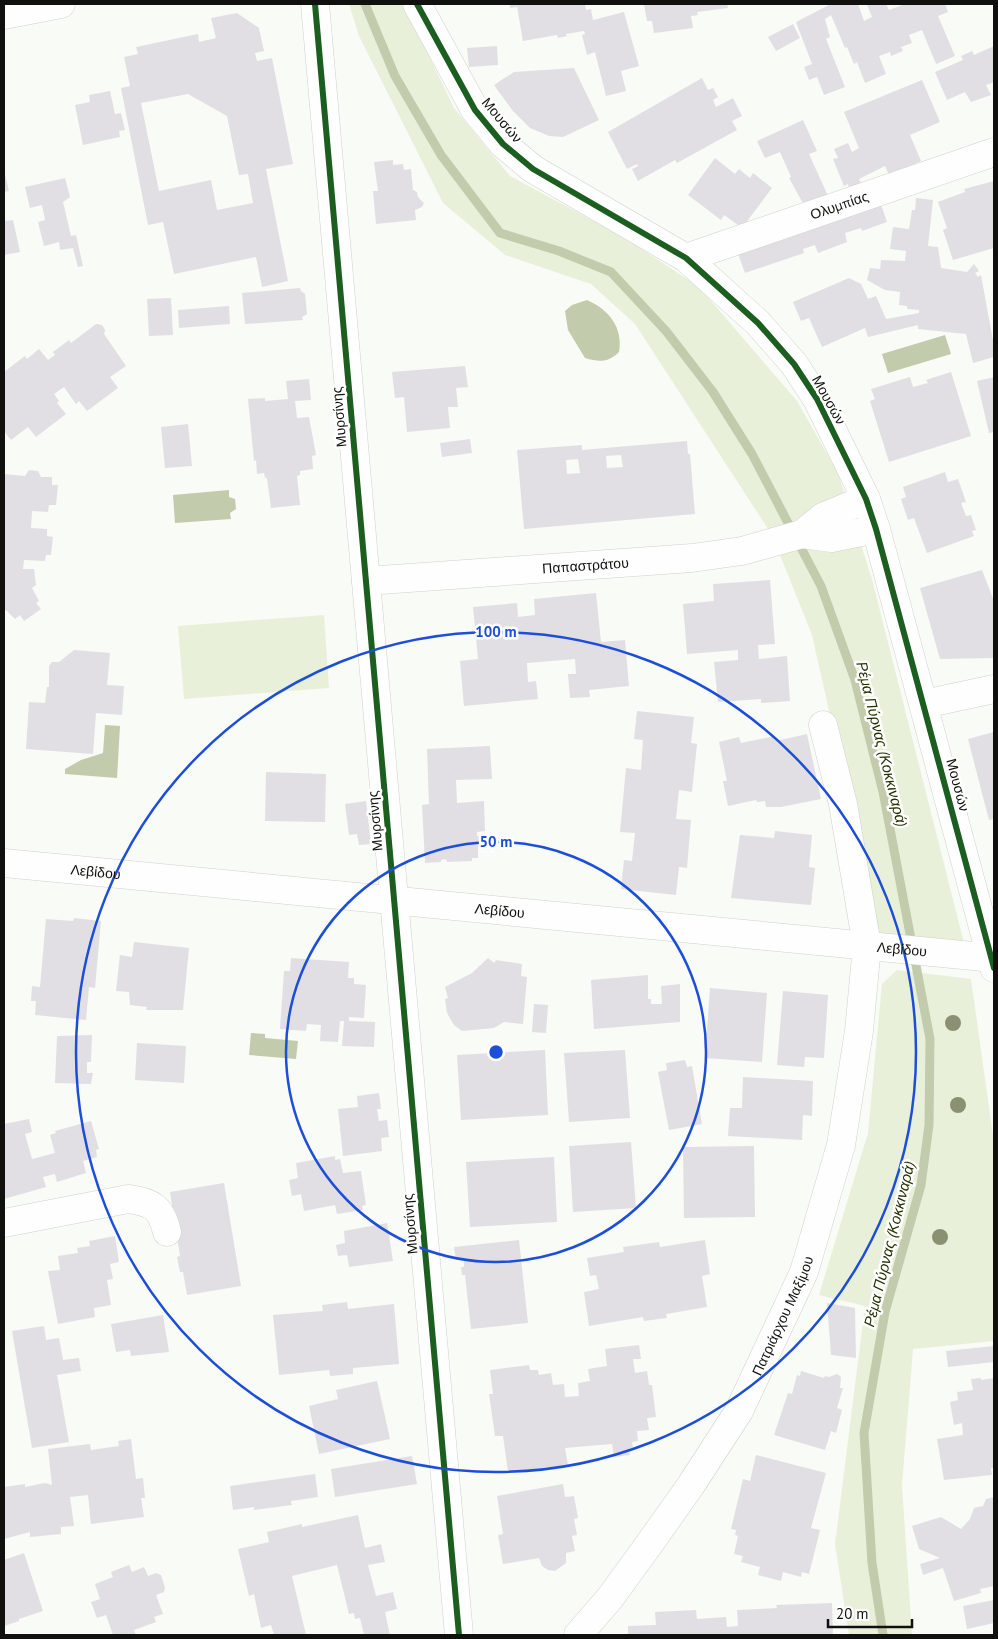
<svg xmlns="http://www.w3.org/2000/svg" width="998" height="1639" font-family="'PT Sans',sans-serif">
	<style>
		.green { fill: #e9f0da }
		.water { fill: #c2cbac }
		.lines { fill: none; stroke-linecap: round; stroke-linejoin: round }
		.stream { stroke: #c2cbac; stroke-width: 9 }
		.building { fill: #e1dfe4; fill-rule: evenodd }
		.minor-casing { stroke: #cfd1cd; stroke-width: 29 }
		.minor { stroke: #fefefe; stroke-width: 28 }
		.cycleway-casing { stroke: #fff; stroke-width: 9 }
		.cycleway { stroke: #1b5e20; stroke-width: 6 }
		.tree { fill: #8a9173 }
		.ring { fill: none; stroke: #1d4ed8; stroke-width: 2.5 }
		.labels { text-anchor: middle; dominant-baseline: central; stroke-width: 5; stroke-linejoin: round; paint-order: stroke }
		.street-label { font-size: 14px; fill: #10100e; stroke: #fff }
		.water-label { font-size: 15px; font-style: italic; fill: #253000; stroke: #fff }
		.centre { fill: #1d4ed8; stroke: #fff; stroke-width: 2.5 }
		.ring-label { font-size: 15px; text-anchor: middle; font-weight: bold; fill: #1d4ed8; stroke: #fff; stroke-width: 5; stroke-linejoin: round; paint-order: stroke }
	</style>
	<rect width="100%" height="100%" fill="#f9fbf6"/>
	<g class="green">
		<path d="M349 4H404L454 108 510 176 625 238 699 287 797 401 838 473 872 579 966 951 869 943 849 799 812 635 772 535 635 324 591 284 505 255 443 203 359 36Z"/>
		<path d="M324 615 329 688 184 699 178 626Z"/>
		<path d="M897 970 971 979 994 1143V1341L913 1349 902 1485 912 1635H849L835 1544 865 1306 819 1295 868 1133 882 984Z"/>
	</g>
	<g class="water">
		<path d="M587 300C609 310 623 327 619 352 608 363 599 362 585 358L568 330 565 311 572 305Z"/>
		<path d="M945 335 951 354 888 373 882 354Z"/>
		<path d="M229 490V497L235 499 236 509 230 513 231 519 175 523 173 495Z"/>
		<path d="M105 725 120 726 117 778 65 774V769L81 760 103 753Z"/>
		<path d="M251 1033 265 1034V1038L298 1041 296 1059 249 1055Z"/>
	</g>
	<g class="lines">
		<path class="stream" d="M365 4 395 76 441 155 500 233 559 251 611 272 666 331 713 392 752 454 821 586 855 680 883 792 930 1039 929 1125 921 1185 885 1312 864 1433 872 1563 883 1635"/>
	</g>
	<g class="building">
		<path d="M510 4H585L586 10 591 9 593 20 624 12 639 66 621 71 626 91 606 96 595 52 587 55 582 35 585 34 584 31 566 34 567 36 558 38 557 35 523 41 517 7 510 8Z"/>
		<path d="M644 4H727L728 8 697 12 698 15 691 16 693 28 654 33 652 21H647Z"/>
		<path d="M831 4H858L864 21 872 17 867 5 869 4H886L889 10 905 4H945L948 12 938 16 955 56 936 64 922 30 909 35 912 43 901 47 903 51 891 56 890 52 879 56 886 74 865 83 857 62 854 64 847 47 845 48 831 15 825 19 830 37 826 39 845 87 824 95 817 77 809 80 804 67 812 64 796 22Z"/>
		<path d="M237 13 259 28 264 51 255 53 257 61 272 58 293 164 266 169 288 281 262 287 256 257 174 274 163 222 148 225 121 88 130 86 124 57 138 54 136 47 198 34 199 42 216 38 211 18ZM188 94 227 116 239 175 248 174 253 203 217 210 211 180 159 191 141 103Z"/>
		<path d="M793 24 800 38 776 51 768 37Z"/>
		<path d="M497 46 498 65 469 67 467 48Z"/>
		<path d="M994 46V82L986 85 991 95 971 102 965 92 947 100 935 72 963 60 961 56 972 51 974 55Z"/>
		<path d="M574 68 599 120 563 137 549 136 530 128 513 111 494 85 514 72Z"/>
		<path d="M702 78 708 90 713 88 718 97 713 100 716 107 733 98 742 116 732 121 737 130 677 163 675 160 638 181 632 169 638 166 637 164 627 169 608 132Z"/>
		<path d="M922 80 940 122 910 135 921 161 889 175 885 166 859 179 862 186 850 191 848 184 844 186 833 159 838 158 834 149 848 143 852 152 859 148 844 112Z"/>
		<path d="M110 91 115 114 121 113 125 130 119 131 120 137 83 145 75 105 90 102 89 95Z"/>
		<path d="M803 120 817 151 809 154 828 196 805 207 789 178 791 177 780 152 765 158 757 141Z"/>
		<path d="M715 158 735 174 739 169 750 178 753 173 772 188 742 228 724 215 721 220 688 195Z"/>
		<path d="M393 160V165L403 164 404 170 411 169 413 190 417 192 418 197 424 203 422 207 415 210 416 220 376 224 373 191H378L374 162Z"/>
		<path d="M4 170 9 191 4 192Z"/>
		<path d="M65 178 70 197 63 202 71 236 76 235 83 266 78 267 73 248 60 250 59 242 44 246 38 222 45 220 42 205 30 208 25 187Z"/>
		<path d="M994 181V248L953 260 943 230 947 228 938 202 965 192 964 189Z"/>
		<path d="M916 198 933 200 928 246 938 247 941 268 967 272 974 264 979 271 975 273 978 277 981 275 994 346V357L973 363 966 334 918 329V325L868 337 865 328 822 347 809 318 801 321 793 302 849 278 861 284 868 299 876 296 886 319 919 313V310L907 309V306L899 305 900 292 885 290 867 280 870 268 880 269 881 260 905 261 906 251 890 249 893 227 909 229 912 210H915Z"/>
		<path d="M879 199 887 222 862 231 861 228 845 233 847 242 818 253 815 245 803 249 804 253 745 273 736 248Z"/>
		<path d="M13 220 20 252 4 255V221Z"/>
		<path d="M300 288 301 291 305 294 307 314 302 317 303 320 245 324 242 293Z"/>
		<path d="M171 298 173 335 149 336 147 299Z"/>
		<path d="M229 306 230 324 179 328 178 310Z"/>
		<path d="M96 324 102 325 105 330 104 334 126 366 110 377 118 388 87 411 79 401 76 404 64 387 54 394 59 401 57 403 66 414 36 437 28 427 11 440 4 431V372L25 356 27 359 39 349 48 360 55 355 53 352 69 340 71 343Z"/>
		<path d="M465 366 468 387 456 388 458 407H448L450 428 407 432 404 397 395 398 392 372Z"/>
		<path d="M951 372 971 436 889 462 870 401 875 399 871 389 910 377 913 387 928 383 926 380Z"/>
		<path d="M994 377V432L989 433 977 381Z"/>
		<path d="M309 379 311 400 295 401 297 418 309 417 316 455 312 456 313 469 300 471V475L297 476 300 505 271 508 267 478H265L264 473 257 474 256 460 254 461 248 399 265 398V401L288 399 286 381Z"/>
		<path d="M188 424 192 466 165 468 161 427Z"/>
		<path d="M470 439 472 453 442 457 440 443Z"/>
		<path d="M687 441 688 454H690L695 514 524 529 517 450 582 445V450ZM621 455 623 467 607 468 606 456ZM578 459 580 473 567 474 566 460Z"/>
		<path d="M29 470 38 471 41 477H52V485H58L56 505H49L48 512 32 511 31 528 47 529V536L53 537 51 555H46L45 561 24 560 23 569H34L36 585 32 588 39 601 36 603 41 609 24 621 20 615 15 619 6 610 4 612V474L25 476Z"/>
		<path d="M945 472 948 482 958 479 966 502 961 503 966 516 971 515 976 530 972 531 974 536 927 553 914 518 908 520 901 499 906 497 903 487Z"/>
		<path d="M982 570 994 601V658L940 659 920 588Z"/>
		<path d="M770 580 775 644 758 645 759 659 787 656 790 701 761 703V699L718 702 714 662 738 660V650L687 654 683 604 714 601 713 584Z"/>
		<path d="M596 593 601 642 625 640 629 686 589 690 590 697 570 698 568 674H576L575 659 527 663 528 682 536 681 538 699 464 706 460 661 478 659 473 607 517 603 518 617 535 615 534 599Z"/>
		<path d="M74 650 110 653 107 685 124 686 122 715 96 713 93 754 26 749 29 702 45 703 47 687H49V666L52 662H59Z"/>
		<path d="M637 711 694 717 691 743 697 744 692 792 679 790 676 819 691 820 687 868 679 867 676 895 621 889 624 860 632 861 635 833 620 832 626 768 641 770 643 740 634 739Z"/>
		<path d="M994 732V819L989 820 968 739Z"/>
		<path d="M807 734 821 799 781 807H766L765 801 757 802 756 800 728 806 723 781H727L719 742 739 737 741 743 775 736 776 741Z"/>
		<path d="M490 746 492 779 456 780 457 803 484 801 485 831 477 832V836H480L481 848H478V858H472V861L447 862 446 859 441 860V862L425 863 422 805 429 804 427 749Z"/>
		<path d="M266 772 326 774 325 822 265 821Z"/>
		<path d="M366 801 371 844 359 845 357 834 349 835 345 804Z"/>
		<path d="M775 831 812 835 809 867 815 868 811 905 731 898 740 835 774 838Z"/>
		<path d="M74 918 101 921 95 988 89 987 86 1020 35 1015 36 1001H31L32 986 40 987 46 919 73 921Z"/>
		<path d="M134 942 189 948 183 1010H146L147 1007 130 1005 129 992 116 991 120 955 132 957Z"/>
		<path d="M291 958 349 962 348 978H354V984L366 985 364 1018 349 1017V1021L375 1022 374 1047 342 1046 344 1021H340L338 1042 320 1041 321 1025 307 1024 306 1031 280 1029 284 971H290Z"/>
		<path d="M488 958 494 963 496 960 522 964 521 976 527 977 523 1024 504 1022 494 1028 462 1031 454 1025 447 1013 445 999 448 998 445 987 472 973Z"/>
		<path d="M648 975V999H651V1004H662L661 986 680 984V1022L594 1029 591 980Z"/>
		<path d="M710 988 767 993 762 1062 705 1058Z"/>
		<path d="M783 991 828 995 824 1058 805 1057 804 1067 777 1065Z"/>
		<path d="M534 1004 548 1005 546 1033 532 1032Z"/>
		<path d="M92 1035 91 1062H87V1073H93L91 1084 55 1083 57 1036Z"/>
		<path d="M137 1043 186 1046 184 1083 135 1080Z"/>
		<path d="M545 1050 548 1115 461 1120 457 1055Z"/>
		<path d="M625 1050 630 1118 569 1122 564 1053Z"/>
		<path d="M685 1060 687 1067 692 1066 702 1124 669 1130 658 1072 667 1070 666 1063Z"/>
		<path d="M743 1077 813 1081 812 1116 803 1115 802 1140 728 1136 730 1108H742Z"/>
		<path d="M379 1093 381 1109H377L379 1121 387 1120 389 1137 381 1138 382 1151 343 1156 338 1109 358 1107 357 1096Z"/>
		<path d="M29 1119 32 1132 25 1134 32 1159 55 1153 50 1135 56 1133 55 1131 91 1121 99 1149 96 1150 97 1157 83 1161 86 1173 57 1182 55 1174 43 1177 46 1187 4 1199V1124Z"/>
		<path d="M631 1142 636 1208 573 1212 569 1146Z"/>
		<path d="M754 1146 755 1217 684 1218 683 1147Z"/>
		<path d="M335 1156V1160L340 1159 343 1173 361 1171 366 1205 362 1206 363 1210 337 1214 335 1205 304 1211 301 1194 292 1196 289 1180 298 1178 296 1163Z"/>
		<path d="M554 1157 557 1222 470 1227 466 1162Z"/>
		<path d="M224 1183 241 1286 187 1295 183 1272H180L177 1257 180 1256 170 1192Z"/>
		<path d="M387 1223 393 1261 349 1267 347 1255 338 1256 336 1245 345 1243 344 1231Z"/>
		<path d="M115 1236 119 1262 110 1264 113 1279 107 1280 111 1305 94 1308 95 1317 58 1324 48 1271 60 1270 58 1256 78 1253 77 1248 90 1246 89 1241Z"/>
		<path d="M519 1240 528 1323 471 1329 465 1275H462L461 1267H464V1259L456 1260 454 1247Z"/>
		<path d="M705 1240 710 1274 702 1276 707 1307 666 1314 667 1318 644 1321 643 1317 589 1326 584 1292 599 1289 596 1275 590 1276 587 1258 624 1252 623 1247 659 1242 660 1247Z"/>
		<path d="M347 1302 348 1309 394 1304 399 1364 353 1368V1374L330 1376 329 1370 279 1375 273 1315 323 1311 322 1305Z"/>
		<path d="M827 1303 855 1308 856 1358 831 1355Z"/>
		<path d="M163 1315 169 1352 131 1356 130 1350 116 1352 111 1324Z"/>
		<path d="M44 1326 46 1340 59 1338 63 1360 79 1358 81 1371 57 1375 69 1442 32 1448 12 1331Z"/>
		<path d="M639 1345 641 1359H633L635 1373 647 1371 649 1385H652L656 1417 647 1418 649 1430 637 1431 638 1441 632 1442 633 1448 629 1449 630 1455 614 1457 612 1444 565 1448 568 1465 508 1472 503 1436H495L489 1394H493L490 1370 529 1365 530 1370H538L539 1375 551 1373 553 1385 564 1384 565 1397 579 1396 578 1383 590 1381 588 1369 607 1366 605 1349Z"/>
		<path d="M994 1346V1362L948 1367 946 1351Z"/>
		<path d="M801 1371 824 1378 825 1376 829 1377 837 1374 841 1377 840 1388H843L837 1408 842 1410 836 1433 831 1431 825 1450 774 1435 788 1393 792 1394 797 1375 800 1376Z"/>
		<path d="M981 1378V1380L994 1378V1468H991L992 1475 944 1480 937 1439 963 1435 962 1423 954 1425 950 1402 958 1400 957 1392 973 1390 971 1379Z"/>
		<path d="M377 1381 390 1439 319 1454 309 1406 338 1399 336 1390Z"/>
		<path d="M131 1439 136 1479 143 1478 145 1498H141L144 1517 91 1524 88 1495 70 1497 74 1526 61 1527V1534L30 1537V1532L4 1539V1487L25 1484V1487L45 1483 52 1485 48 1449 90 1444 91 1450 119 1446 118 1441Z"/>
		<path d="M756 1455 826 1473 811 1528 820 1530 809 1574 802 1572 801 1577 783 1572 781 1581 758 1575 760 1567 741 1562 743 1556 734 1554 738 1536 735 1535 736 1530 731 1529 743 1479 750 1481Z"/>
		<path d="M412 1456 417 1484 335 1497 331 1469Z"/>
		<path d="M315 1474 318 1497 291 1501 292 1505 254 1510V1507L233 1510 230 1486Z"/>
		<path d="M563 1484 565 1497 574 1496 578 1518 574 1519 577 1535 572 1536 575 1551 566 1553V1563L555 1571 548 1570 542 1566 539 1558 503 1564 498 1535 503 1534 497 1496Z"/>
		<path d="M994 1497V1586L980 1589 981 1593 954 1601 943 1568 923 1575 920 1564 940 1558 919 1549 912 1526 941 1517 961 1529 970 1519 974 1508 983 1506 986 1499Z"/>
		<path d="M358 1515 365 1548 381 1544 385 1562 368 1565 376 1596 393 1592 397 1609 385 1612 390 1635H364L360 1618 355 1619 354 1613 349 1614 337 1565 292 1576 306 1635H274L271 1625 261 1628 254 1594 249 1596 238 1549 269 1542 267 1532 302 1524V1527Z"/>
		<path d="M24 1553 43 1611 19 1619V1621L4 1626V1560Z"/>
		<path d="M129 1565 132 1572 144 1567 148 1576 156 1573 161 1575 165 1588 164 1592 156 1595 163 1614 154 1617 156 1622 134 1630 136 1635H113L106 1615 97 1618 91 1602 100 1599 95 1584 113 1577 111 1572Z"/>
		<path d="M994 1600V1623L967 1629 963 1606Z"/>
		<path d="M832 1603 833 1635H628V1626L656 1625 655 1612 696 1610 697 1619 726 1617 727 1627 738 1626 737 1610 777 1608 776 1605Z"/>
	</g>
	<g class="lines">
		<defs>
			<g id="minor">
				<path d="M315 4 459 1635"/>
				<path d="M417 4 475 110 503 144 533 169 686 258 758 323 794 364 817 399 866 499 876 529 994 968"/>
				<path d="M4 15 61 4"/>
				<path id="s1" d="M686 258 994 152"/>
				<path d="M802 534 823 517 866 499"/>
				<path id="s2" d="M366 581 692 558 742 551 802 534 832 538 876 529"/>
				<path d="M924 704 994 689"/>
				<path id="s3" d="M4 863 994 958"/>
				<path d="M4 1223 128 1199C152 1202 161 1207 167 1232"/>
				<path id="s4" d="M578 1635 610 1598 650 1543 691 1485 739 1411 804 1272 841 1145 859 1031 867 946 843 804 823 725"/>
			</g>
		</defs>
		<use href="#minor" class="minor-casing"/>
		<use href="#minor" class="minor"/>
		<defs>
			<g id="cycleway">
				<path d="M315 4 459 1635"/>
				<path d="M417 4 475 110 503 144 533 169 686 258 758 323 794 364 817 399 866 499 876 529 994 968"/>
			</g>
		</defs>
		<use href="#cycleway" class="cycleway-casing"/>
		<use href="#cycleway" class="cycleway"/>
	</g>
	<g class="tree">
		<circle cx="953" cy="1023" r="8"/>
		<circle cx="958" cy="1105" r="8"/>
		<circle cx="940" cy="1237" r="8"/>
	</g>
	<g class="ring">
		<circle cx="496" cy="1052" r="210"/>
		<circle cx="496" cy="1052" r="420"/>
	</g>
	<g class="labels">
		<g class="street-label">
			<text transform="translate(502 120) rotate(50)">Μουσών</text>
			<text stroke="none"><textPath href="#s1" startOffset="162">Ολυμπίας</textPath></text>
			<text transform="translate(829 400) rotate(61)">Μουσών</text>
			<text transform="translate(339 417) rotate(-95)">Μυρσίνης</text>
			<text stroke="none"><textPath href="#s2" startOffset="220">Παπαστράτου</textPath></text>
			<text transform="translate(958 785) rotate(75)">Μουσών</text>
			<text transform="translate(375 821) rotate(-95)">Μυρσίνης</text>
			<text stroke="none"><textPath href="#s3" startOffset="92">Λεβίδου</textPath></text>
			<text stroke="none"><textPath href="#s3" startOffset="498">Λεβίδου</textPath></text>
			<text stroke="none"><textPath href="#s3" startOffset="902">Λεβίδου</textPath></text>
			<text transform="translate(410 1224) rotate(-95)">Μυρσίνης</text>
			<text stroke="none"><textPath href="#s4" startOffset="381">Πατριάρχου Μαξίμου</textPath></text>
		</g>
		<g class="water-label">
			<text transform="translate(882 744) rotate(76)">Ρέμα Πύρνας (Κοκκιναρά)</text>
			<text transform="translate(889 1244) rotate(-76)">Ρέμα Πύρνας (Κοκκιναρά)</text>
		</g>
	</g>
	<circle cx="496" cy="1052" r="8" class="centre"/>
	<g class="ring-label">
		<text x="496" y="637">100 m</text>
		<text x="496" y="847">50 m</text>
	</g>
	<rect width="998" height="1639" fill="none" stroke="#10100e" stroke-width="10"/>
	<path d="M828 1619v8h84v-8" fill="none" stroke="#10100e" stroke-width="2.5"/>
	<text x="836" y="1619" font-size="15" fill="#10100e" stroke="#ffffff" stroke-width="4" paint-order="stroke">20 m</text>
</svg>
